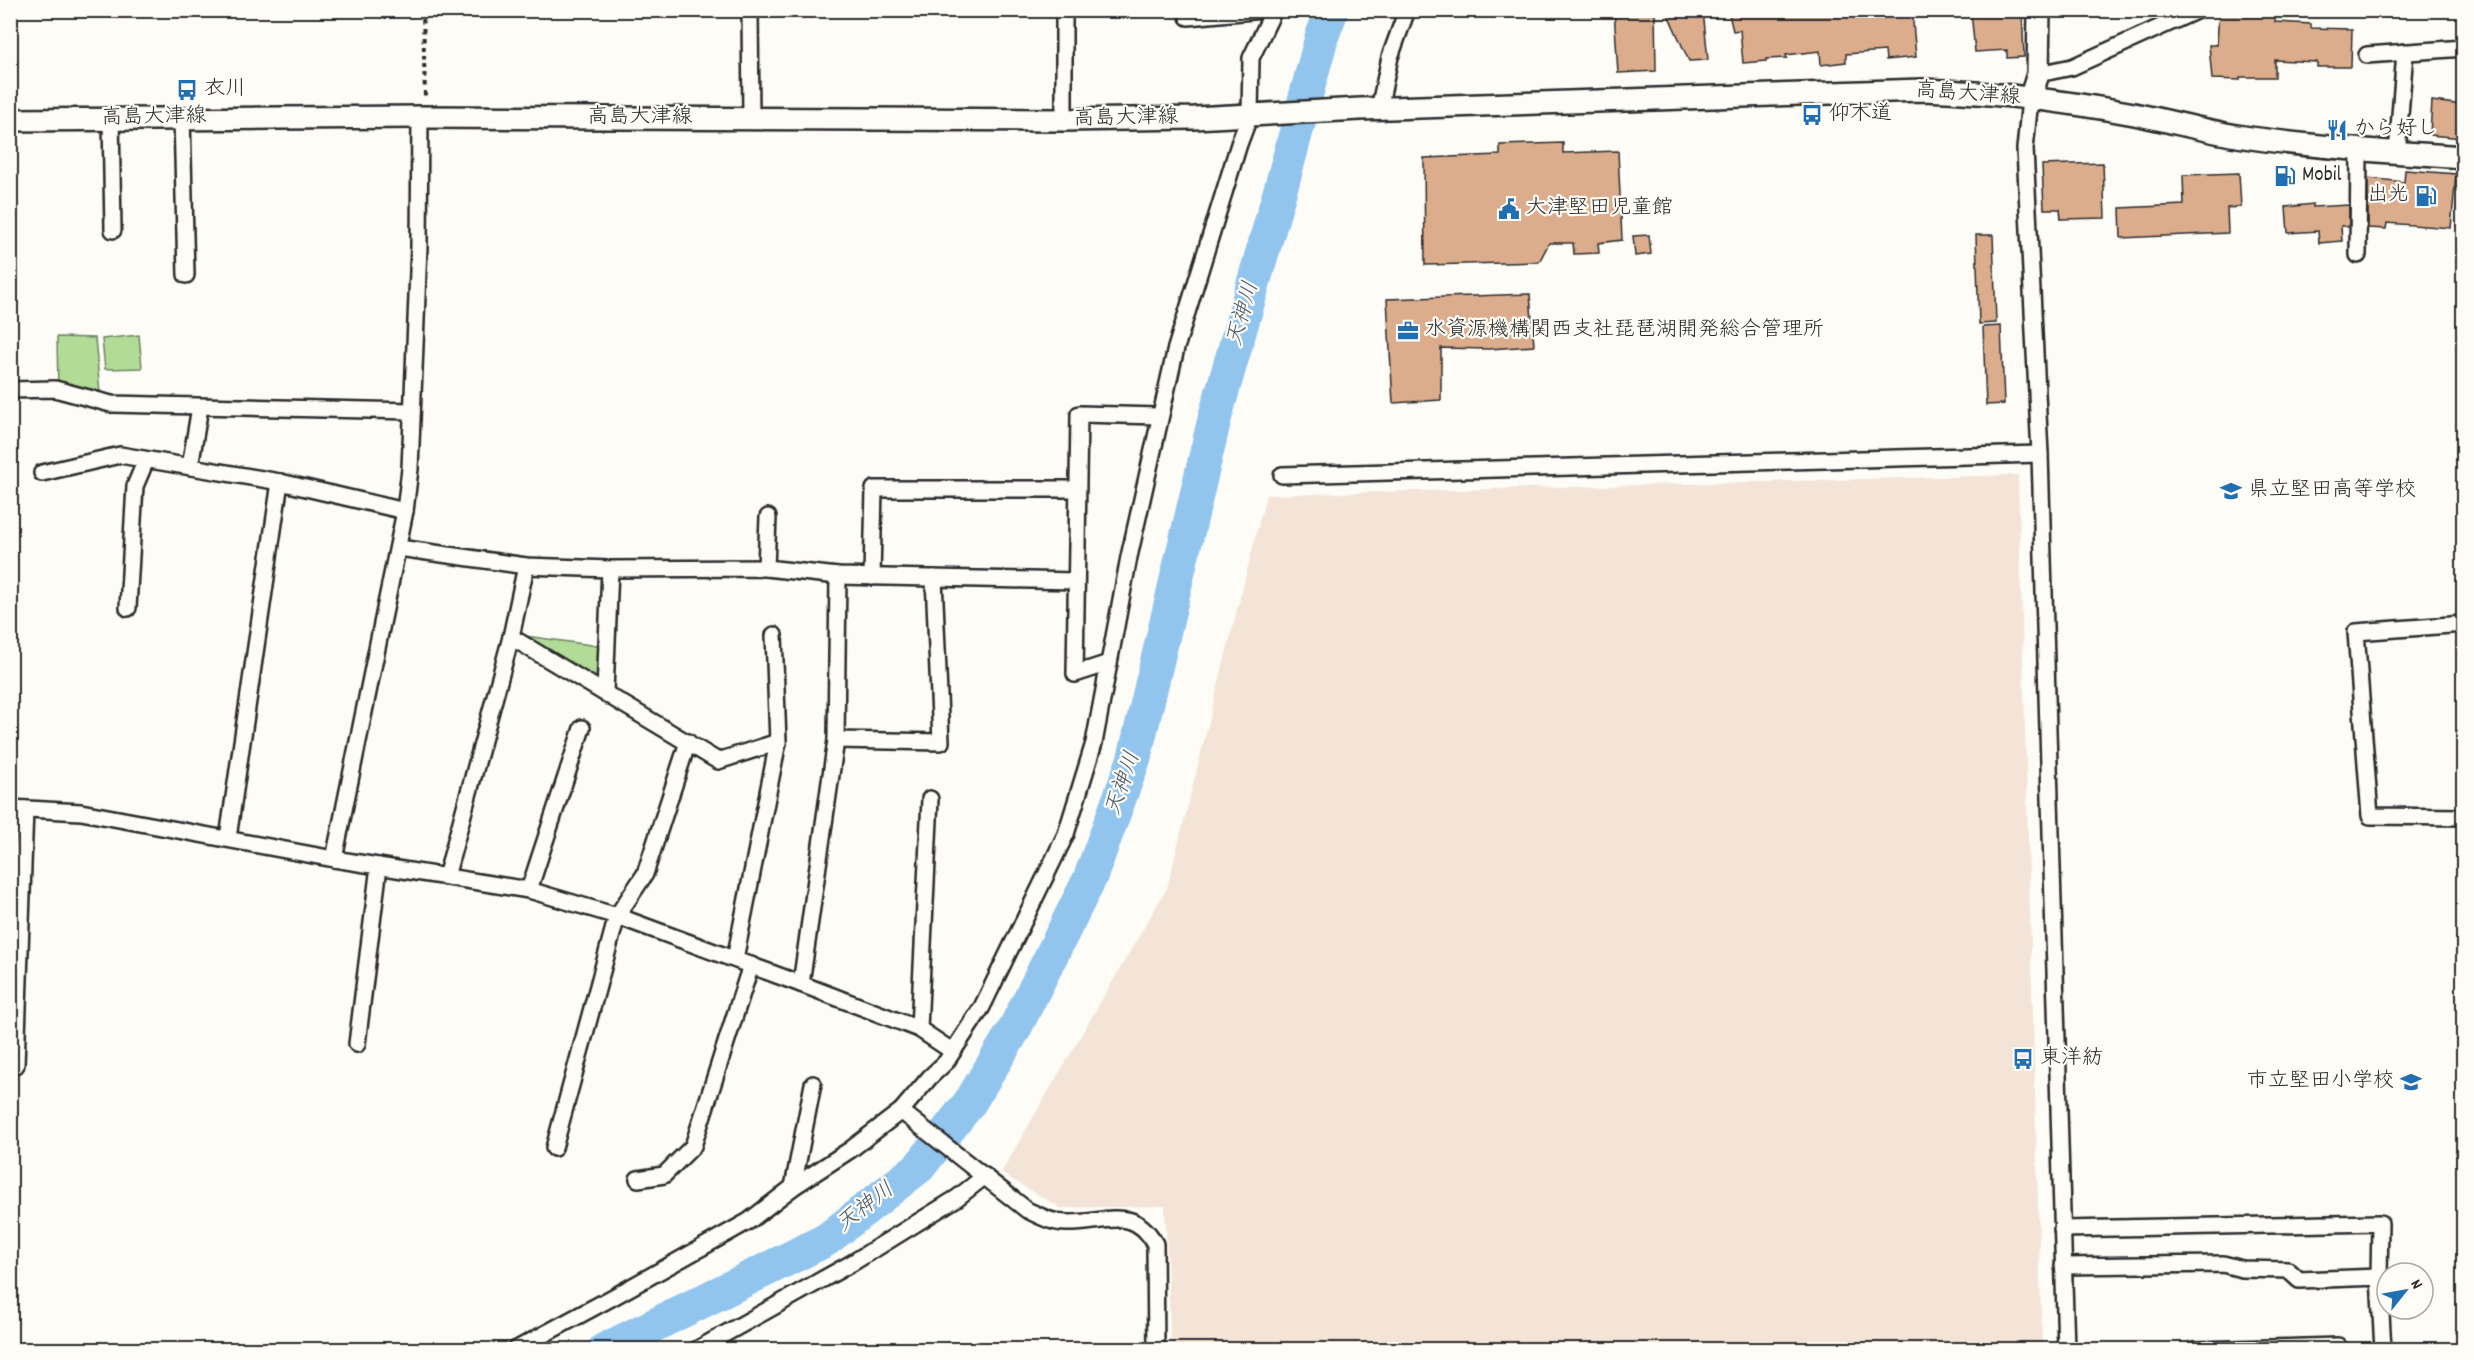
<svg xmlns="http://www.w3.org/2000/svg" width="2474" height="1360" font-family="Dekko,'Klee One',sans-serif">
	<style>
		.built { fill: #f3e4d7 }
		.green { fill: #b2db98; stroke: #6e8362; stroke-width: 1.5 }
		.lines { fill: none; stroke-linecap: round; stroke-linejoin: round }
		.river { stroke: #91c5ee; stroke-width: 34 }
		.building { fill: #dbad8c; stroke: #2b2b2b; stroke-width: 1.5 }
		.minor-casing { stroke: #2b2b2b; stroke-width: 20 }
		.secondary-casing { stroke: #2b2b2b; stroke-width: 26 }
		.path { stroke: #2b2b2b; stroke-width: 4; stroke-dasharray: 4.5 4.5; stroke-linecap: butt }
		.minor { stroke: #fdfcf7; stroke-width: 15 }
		.secondary { stroke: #fdfcf7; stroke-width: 21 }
		.labels { text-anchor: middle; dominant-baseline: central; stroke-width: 4.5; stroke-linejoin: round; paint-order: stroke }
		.poi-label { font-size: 21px; fill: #2b2b2b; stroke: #fdfcf7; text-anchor: start }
		.street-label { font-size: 21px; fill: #2b2b2b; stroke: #fdfcf7 }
		.water-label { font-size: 22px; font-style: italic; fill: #4a5966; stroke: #fdfcf7 }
	</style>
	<rect width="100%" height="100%" fill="#fdfcf7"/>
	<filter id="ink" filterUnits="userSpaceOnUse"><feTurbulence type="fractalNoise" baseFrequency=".0167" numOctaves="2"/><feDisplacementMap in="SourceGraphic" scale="12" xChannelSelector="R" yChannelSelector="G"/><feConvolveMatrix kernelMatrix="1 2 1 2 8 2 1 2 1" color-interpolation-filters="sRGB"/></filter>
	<g filter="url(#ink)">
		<path class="built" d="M2018 475 2042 1349H1171L1165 1206 1061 1208 1001 1173 1167 888 1266 495Z"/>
		<g class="green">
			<path d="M139 335 142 368 105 369 102 339Z"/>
			<path d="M57 337 95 338 100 393 58 390Z"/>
			<path d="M518 635 598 646V681Z"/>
		</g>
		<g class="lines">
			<path class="river" d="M604 1350 826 1240 919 1167 970 1102 1014 1030 1090 878 1134 759 1215 417 1284 177 1322 36 1332 10"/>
		</g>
		<g class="building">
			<path d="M1614 10H1655L1656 71 1618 73Z"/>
			<path d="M1666 10H1703L1708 60 1689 61Z"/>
			<path d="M1728 10H1871L1872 15 1912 11 1916 57 1886 60 1885 51 1846 54V62L1821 65 1820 51 1786 55 1787 58 1766 59V61L1743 63 1740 30 1733 31Z"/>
			<path d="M1988 10H2022L2024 57 2007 58V50L1975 52 1971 12Z"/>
			<path d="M2219 10H2276L2275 22 2311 24V28L2352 29 2351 67H2317V62L2275 60V77H2240V80L2212 79 2209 45H2217Z"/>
			<path d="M2432 101 2463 105V138L2430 135Z"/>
			<path d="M1563 143V153L1618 151 1622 240 1598 243 1599 253 1574 254 1573 243H1549L1539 262 1425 265 1424 158 1500 155V145Z"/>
			<path d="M2103 163 2105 218 2061 219 2060 209H2044L2042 165Z"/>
			<path d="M2405 170 2456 174 2451 228 2387 223 2386 229 2368 228V178L2404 182Z"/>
			<path d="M2239 173 2241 207 2227 208 2228 233 2121 238 2120 208 2184 205 2183 175Z"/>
			<path d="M2313 204V207L2349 205V226H2341L2342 241 2319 243 2318 231 2288 233 2286 207Z"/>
			<path d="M1649 235 1651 254 1635 256 1633 236Z"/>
			<path d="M1976 235H1993L1996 323 1979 324Z"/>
			<path d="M1530 294 1534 346 1489 349 1441 348V400L1393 403 1387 299Z"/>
			<path d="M2001 326 2004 404 1986 405 1983 327Z"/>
		</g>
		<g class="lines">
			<defs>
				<g id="minor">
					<path d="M750 10 751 119"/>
					<path d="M1064 10V120"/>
					<path d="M1188 17 1263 10"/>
					<path d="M2367 55 2464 48"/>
					<path d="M2038 74 2072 67 2198 10"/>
					<path d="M2030 99 2025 149 2040 454 2066 1350"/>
					<path d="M1379 109 1390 57 1407 10"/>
					<path d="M182 117 186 275"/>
					<path d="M111 118 113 230"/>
					<path d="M2397 153 2405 52"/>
					<path d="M2358 255 2359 150"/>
					<path d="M10 390 55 389 111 404 412 411"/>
					<path d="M190 467 200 407"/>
					<path d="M42 473 120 455 280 482 405 511"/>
					<path d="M1282 475 2040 454"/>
					<path d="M399 548 526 566 610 569 766 568 838 576 1075 581"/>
					<path d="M766 568 768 517"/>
					<path d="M872 577 874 489H1077"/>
					<path d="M128 608 135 486 146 460"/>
					<path d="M2464 624 2356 632 2370 816 2464 817"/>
					<path d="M774 635 778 742"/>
					<path d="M511 637 718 761 778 742 735 959"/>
					<path d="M1109 663 1075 674 1079 414 1160 416"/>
					<path d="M605 692 610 569"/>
					<path d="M836 740 941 742 934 578"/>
					<path d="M10 808 81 812 334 859 529 890 617 916 801 984 919 1029 952 1051"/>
					<path d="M228 838 280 482"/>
					<path d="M334 859 405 511 410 469 419 246 420 117"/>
					<path d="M446 877 511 637 526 566"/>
					<path d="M529 890 582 728"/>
					<path d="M801 984 836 740 838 576"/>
					<path d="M919 1029 930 799"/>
					<path d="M357 1044 379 866"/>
					<path d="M10 1065H16L25 809"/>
					<path d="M901 1111 1027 1210C1040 1216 1052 1223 1067 1223 1104 1224 1134 1204 1155 1244L1156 1350"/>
					<path d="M554 1148 617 916 645 874 688 742"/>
					<path d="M638 1179 664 1175 693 1146 751 965"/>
					<path d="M793 1187 813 1084"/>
					<path d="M2062 1229 2380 1223 2379 1277"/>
					<path d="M2063 1266 2223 1264 2242 1269 2288 1270 2299 1280 2379 1277 2383 1350"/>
					<path d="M515 1350 615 1296 749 1221 793 1187 850 1150 901 1111 930 1077 946 1062 982 1007 1066 834 1094 743 1129 557 1176 348 1239 144 1250 115 1251 58 1274 10"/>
					<path d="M696 1350 852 1263 957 1198 985 1176"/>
					<path d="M2194 1350 2338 1346"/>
				</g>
				<g id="secondary">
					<path d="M2030 99 2038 74 2039 10"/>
					<path d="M10 120 420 117 1064 120 1194 118 1360 109 1922 90C1993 92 2064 101 2134 114 2169 121 2202 130 2237 136 2312 147 2388 152 2464 157"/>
				</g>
			</defs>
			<use href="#minor" class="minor-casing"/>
			<use href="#secondary" class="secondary-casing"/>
			<path class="path" d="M423 10 425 98"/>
			<use href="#minor" class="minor"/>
			<use href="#secondary" class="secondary"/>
		</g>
	</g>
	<defs>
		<symbol id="bus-bare" viewBox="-9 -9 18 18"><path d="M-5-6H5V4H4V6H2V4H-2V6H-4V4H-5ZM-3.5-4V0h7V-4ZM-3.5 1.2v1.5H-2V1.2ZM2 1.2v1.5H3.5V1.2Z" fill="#1f6fb2" stroke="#fdfcf7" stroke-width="2.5" paint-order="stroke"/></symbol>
		<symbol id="restaurant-bare" viewBox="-9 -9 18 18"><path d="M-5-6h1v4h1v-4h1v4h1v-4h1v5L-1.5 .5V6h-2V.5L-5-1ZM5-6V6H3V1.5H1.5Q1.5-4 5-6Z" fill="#1f6fb2" stroke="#fdfcf7" stroke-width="2.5" paint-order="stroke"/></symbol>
		<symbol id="fuel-bare" viewBox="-9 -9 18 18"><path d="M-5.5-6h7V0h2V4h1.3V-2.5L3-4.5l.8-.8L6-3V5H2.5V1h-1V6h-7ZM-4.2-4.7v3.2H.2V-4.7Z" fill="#1f6fb2" stroke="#fdfcf7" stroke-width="2.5" paint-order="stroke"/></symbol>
		<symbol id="civic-bare" viewBox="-9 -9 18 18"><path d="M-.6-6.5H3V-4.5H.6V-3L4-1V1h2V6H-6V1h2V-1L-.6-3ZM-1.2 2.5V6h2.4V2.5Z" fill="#1f6fb2" stroke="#fdfcf7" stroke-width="2.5" paint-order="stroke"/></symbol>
		<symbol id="office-bare" viewBox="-9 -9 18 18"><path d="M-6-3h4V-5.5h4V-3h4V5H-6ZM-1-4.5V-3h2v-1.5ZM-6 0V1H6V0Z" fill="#1f6fb2" stroke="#fdfcf7" stroke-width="2.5" paint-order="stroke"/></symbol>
		<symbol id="school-bare" viewBox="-9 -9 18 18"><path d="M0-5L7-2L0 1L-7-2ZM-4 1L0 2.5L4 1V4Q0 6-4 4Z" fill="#1f6fb2" stroke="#fdfcf7" stroke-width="2.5" paint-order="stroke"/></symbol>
	</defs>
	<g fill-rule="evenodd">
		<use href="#bus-bare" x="172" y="75" width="30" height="30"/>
		<use href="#bus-bare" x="1797" y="100" width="30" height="30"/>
		<use href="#restaurant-bare" x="2322" y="115" width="30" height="30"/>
		<use href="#fuel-bare" x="2270" y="161" width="30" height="30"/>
		<use href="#fuel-bare" x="2411" y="181" width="30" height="30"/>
		<use href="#civic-bare" x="1494" y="194" width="30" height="30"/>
		<use href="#office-bare" x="1393" y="316" width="30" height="30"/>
		<use href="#school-bare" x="2216" y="476" width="30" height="30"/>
		<use href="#bus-bare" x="2008" y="1044" width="30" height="30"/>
		<use href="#school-bare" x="2396" y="1067" width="30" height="30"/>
	</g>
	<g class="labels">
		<g class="poi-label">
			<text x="204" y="90">衣川</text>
			<text x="1829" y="115">仰木道</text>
			<text x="2354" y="130">から好し</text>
			<text x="2302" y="176">Mobil</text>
			<text x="2409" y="196" text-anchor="end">出光</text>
			<text x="1526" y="209">大津堅田児童館</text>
			<text x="1425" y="331">水資源機構関西支社琵琶湖開発総合管理所</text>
			<text x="2248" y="491">県立堅田高等学校</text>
			<text x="2040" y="1059">東洋紡</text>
			<text x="2394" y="1082" text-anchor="end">市立堅田小学校</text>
		</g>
		<g class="street-label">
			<text transform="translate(1968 95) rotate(4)">高島大津線</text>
			<text transform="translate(154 118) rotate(-1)">高島大津線</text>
			<text x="640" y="118">高島大津線</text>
			<text transform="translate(1126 119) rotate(-1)">高島大津線</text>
		</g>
		<g class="water-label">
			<text transform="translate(1244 314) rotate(-74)">天神川</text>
			<text transform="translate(1124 784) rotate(-71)">天神川</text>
			<text transform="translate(866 1208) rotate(-38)">天神川</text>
		</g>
	</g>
	<rect width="2474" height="1360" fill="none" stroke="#fdfcf7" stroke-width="36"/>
	<rect x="18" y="18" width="2438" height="1324" fill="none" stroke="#2b2b2b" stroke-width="2" filter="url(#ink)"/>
	<g transform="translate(2405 1291) rotate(59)"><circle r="28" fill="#fdfcf7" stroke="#a9a8a5" stroke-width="1.5"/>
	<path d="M0-4.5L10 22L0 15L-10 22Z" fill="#1f6fb2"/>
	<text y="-9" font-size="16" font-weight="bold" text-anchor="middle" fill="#2b2b2b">N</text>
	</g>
</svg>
